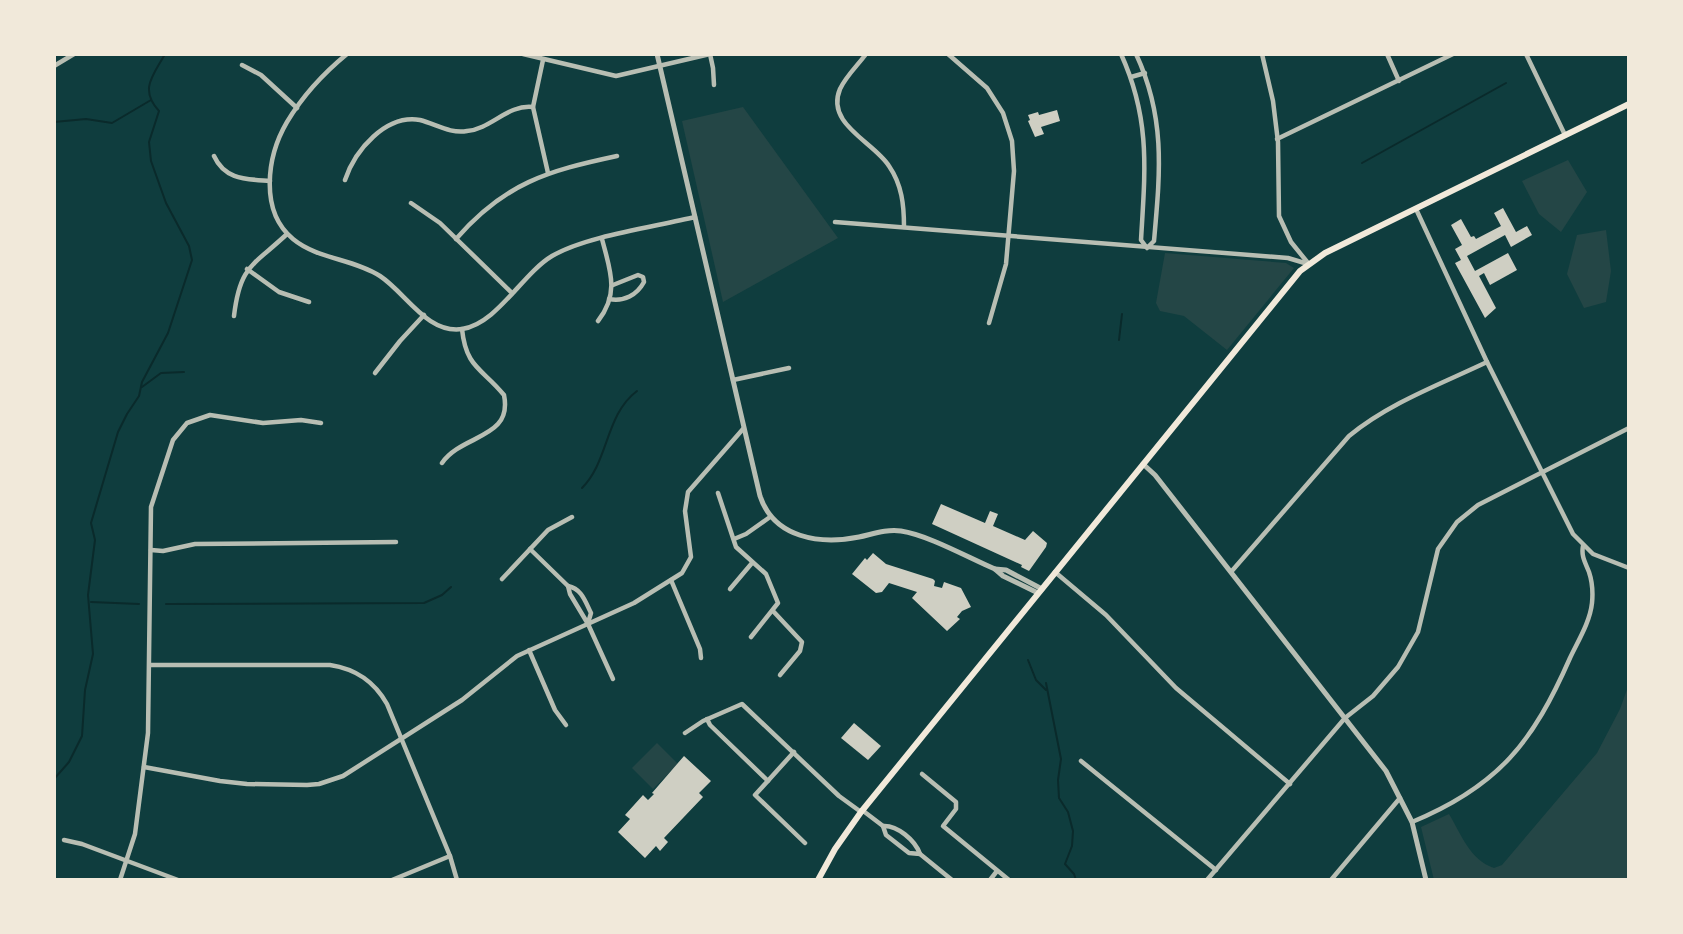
<svg xmlns="http://www.w3.org/2000/svg" width="1683" height="934" font-family="Signika,sans-serif">
	<style>
		.green { fill: #244646 }
		.lines { fill: none; stroke-linecap: round; stroke-linejoin: round }
		.stream { stroke: #0a2a2b; stroke-width: 2 }
		.building { fill: #cfcfc3 }
		.minor { stroke: #b8beb3; stroke-width: 4.5 }
		.tertiary { stroke: #b8beb3; stroke-width: 5 }
		.secondary { stroke: #f1e9da; stroke-width: 6 }
	</style>
	<rect width="100%" height="100%" fill="#0f3d3e"/>
	<g class="green">
		<path d="M743 107 838 238 723 302 682 121Z"/>
		<path d="M1568 160 1587 192 1561 232 1539 214 1522 181Z"/>
		<path d="M1606 230 1611 271 1606 302 1584 308 1567 274 1577 235Z"/>
		<path d="M1165 253 1286 263 1294 268 1227 350 1184 316 1160 311 1156 303Z"/>
		<path d="M1629 684V880H1434L1421 827 1449 814C1461 834 1470 860 1494 868L1502 865 1597 753 1620 709Z"/>
		<path d="M657 743 678 764 653 789 632 768Z"/>
	</g>
	<g class="lines">
		<g class="stream">
			<path d="M54 122 86 119 112 123 151 100"/>
			<path d="M1362 163 1506 83"/>
			<path d="M1119 340 1122 314"/>
			<path d="M142 387 161 373 184 372"/>
			<path d="M582 488C609 461 605 415 637 391"/>
			<path d="M91 602 139 604"/>
			<path d="M166 604 424 603 442 595 451 587"/>
			<path d="M1028 660 1036 680 1046 690"/>
			<path d="M1046 683 1061 759 1058 780 1059 798 1068 812 1073 831 1072 846 1065 864 1074 874 1076 880"/>
			<path d="M54 779 69 762 82 736 85 690 93 654 88 595 95 540 91 523 118 432 127 414 139 396 142 382 168 333 192 260 189 246 166 203 151 161 149 142 159 111C139 89 153 76 165 54"/>
		</g>
	</g>
	<g class="building">
		<path d="M1057 110 1060 121 1041 127 1044 134 1035 137 1028 121 1030 120 1028 115 1038 112 1039 115Z"/>
		<path d="M1503 208 1516 232 1527 226 1532 235 1511 247 1505 235 1467 256 1475 271 1508 253 1517 270 1490 285 1484 273 1479 276 1496 308 1485 318 1455 263 1461 260 1455 249 1462 245 1451 225 1461 219 1471 237 1474 236 1476 239 1501 226 1494 213Z"/>
		<path d="M941 504 985 523 990 511 998 514 993 526 1025 540 1033 531 1047 543 1046 547 1029 571 1021 567 1022 565 932 524Z"/>
		<path d="M873 553 886 564 933 579 935 581 934 586 942 588 944 582 961 588 971 607 962 611 957 617 960 619 947 631 912 598 917 592 889 583 882 592 876 593 852 574 865 558 867 560Z"/>
		<path d="M854 723 881 746 868 760 841 738Z"/>
		<path d="M684 756 711 781 699 793 703 797 664 838 668 842 660 851 656 846 645 858 618 832 630 819 625 815 643 795 648 800 654 794 652 793Z"/>
	</g>
	<g class="lines">
		<g class="minor">
			<path d="M347 54C325 72 302 97 287 122 267 156 259 211 293 239 317 259 354 259 380 276 406 293 427 334 462 329 497 324 522 274 552 256 586 236 654 227 695 217"/>
			<path d="M523 54 616 76 710 54"/>
			<path d="M710 54 713 68 714 85"/>
			<path d="M866 54C858 65 846 76 840 89 825 124 874 142 889 166 902 185 904 205 904 227"/>
			<path d="M948 54 987 88 1003 113 1012 141 1014 171 1006 264 989 323"/>
			<path d="M1121 54C1151 120 1145 171 1141 240L1147 248 1154 241C1160 173 1166 118 1136 54"/>
			<path d="M1262 54 1273 101 1278 142 1279 216 1291 242 1308 263"/>
			<path d="M1387 54 1399 81"/>
			<path d="M1526 54 1565 135"/>
			<path d="M543 60 533 107 548 173"/>
			<path d="M242 65 261 75 297 108"/>
			<path d="M54 66 74 54"/>
			<path d="M1131 77 1145 73"/>
			<path d="M1277 139 1453 54"/>
			<path d="M214 156C225 180 246 179 270 181"/>
			<path d="M345 180C355 150 386 114 420 120 436 124 450 134 467 131 491 129 508 104 533 107"/>
			<path d="M411 203 440 223 512 293"/>
			<path d="M1416 209 1487 362 1573 534 1593 554 1629 568"/>
			<path d="M835 222 1288 258 1308 264"/>
			<path d="M456 239C505 183 547 171 617 156"/>
			<path d="M247 269 279 292 309 302"/>
			<path d="M609 299C624 302 637 295 644 282L643 277 638 275 613 285"/>
			<path d="M234 316C240 265 253 266 287 234"/>
			<path d="M598 321C620 293 610 270 602 239"/>
			<path d="M375 373 400 341 424 315"/>
			<path d="M733 380 789 368"/>
			<path d="M442 463C462 434 513 439 504 395 482 368 466 368 462 329"/>
			<path d="M718 493 736 547 766 574 778 603 751 637"/>
			<path d="M734 539 746 534 770 517"/>
			<path d="M530 549 568 586"/>
			<path d="M151 550 163 551 195 544 396 542"/>
			<path d="M1055 572 1106 615 1176 688 1290 784"/>
			<path d="M1231 572 1349 436C1389 403 1441 384 1487 362"/>
			<path d="M502 579 548 530 572 517"/>
			<path d="M671 580 700 649 701 658"/>
			<path d="M730 589 752 563"/>
			<path d="M773 611 802 642 800 651 780 675"/>
			<path d="M588 623 591 613C585 601 582 589 568 586L570 594 588 624 613 679"/>
			<path d="M529 650 555 710 566 725"/>
			<path d="M150 665H330C356 669 374 681 387 704L450 856 457 880"/>
			<path d="M707 719 710 725 768 781"/>
			<path d="M685 733 703 721 742 704 839 796 861 812"/>
			<path d="M794 752 755 795 805 843"/>
			<path d="M1081 761 1216 870"/>
			<path d="M144 767 220 781 247 784 307 785 319 784 343 776 462 700 517 656 634 603 682 573 691 557 685 511 688 492 743 429"/>
			<path d="M922 774 956 802V809L943 826 1009 880"/>
			<path d="M862 810 883 826 886 835 909 853 920 854 952 880"/>
			<path d="M1412 822C1499 786 1533 742 1570 658 1578 641 1590 622 1592 603 1593 593 1592 581 1589 572 1585 562 1581 556 1583 546"/>
			<path d="M883 826C897 825 915 840 920 854"/>
			<path d="M64 840 82 844 178 880"/>
			<path d="M120 880 135 834 148 733 151 507 173 440 187 423 210 415 263 423 301 420 321 423"/>
			<path d="M392 880 450 856"/>
			<path d="M990 880 997 871"/>
			<path d="M1207 880 1345 718 1373 696 1398 667 1418 632 1438 549 1457 522 1478 505 1629 428"/>
			<path d="M1331 880 1400 798"/>
		</g>
		<g class="tertiary">
			<path d="M657 54 760 496C774 538 820 545 859 537 873 534 886 529 901 531 928 535 969 558 995 569L1003 576 1038 593"/>
			<path d="M1143 464 1155 475 1386 771 1412 822 1426 880"/>
			<path d="M995 569 1006 570 1042 589"/>
		</g>
		<path class="secondary" d="M818 880 835 849 861 812 1300 271 1325 253 1629 104"/>
	</g>
	<rect width="1683" height="934" fill="none" stroke="#f1e9da" stroke-width="112"/>
</svg>
